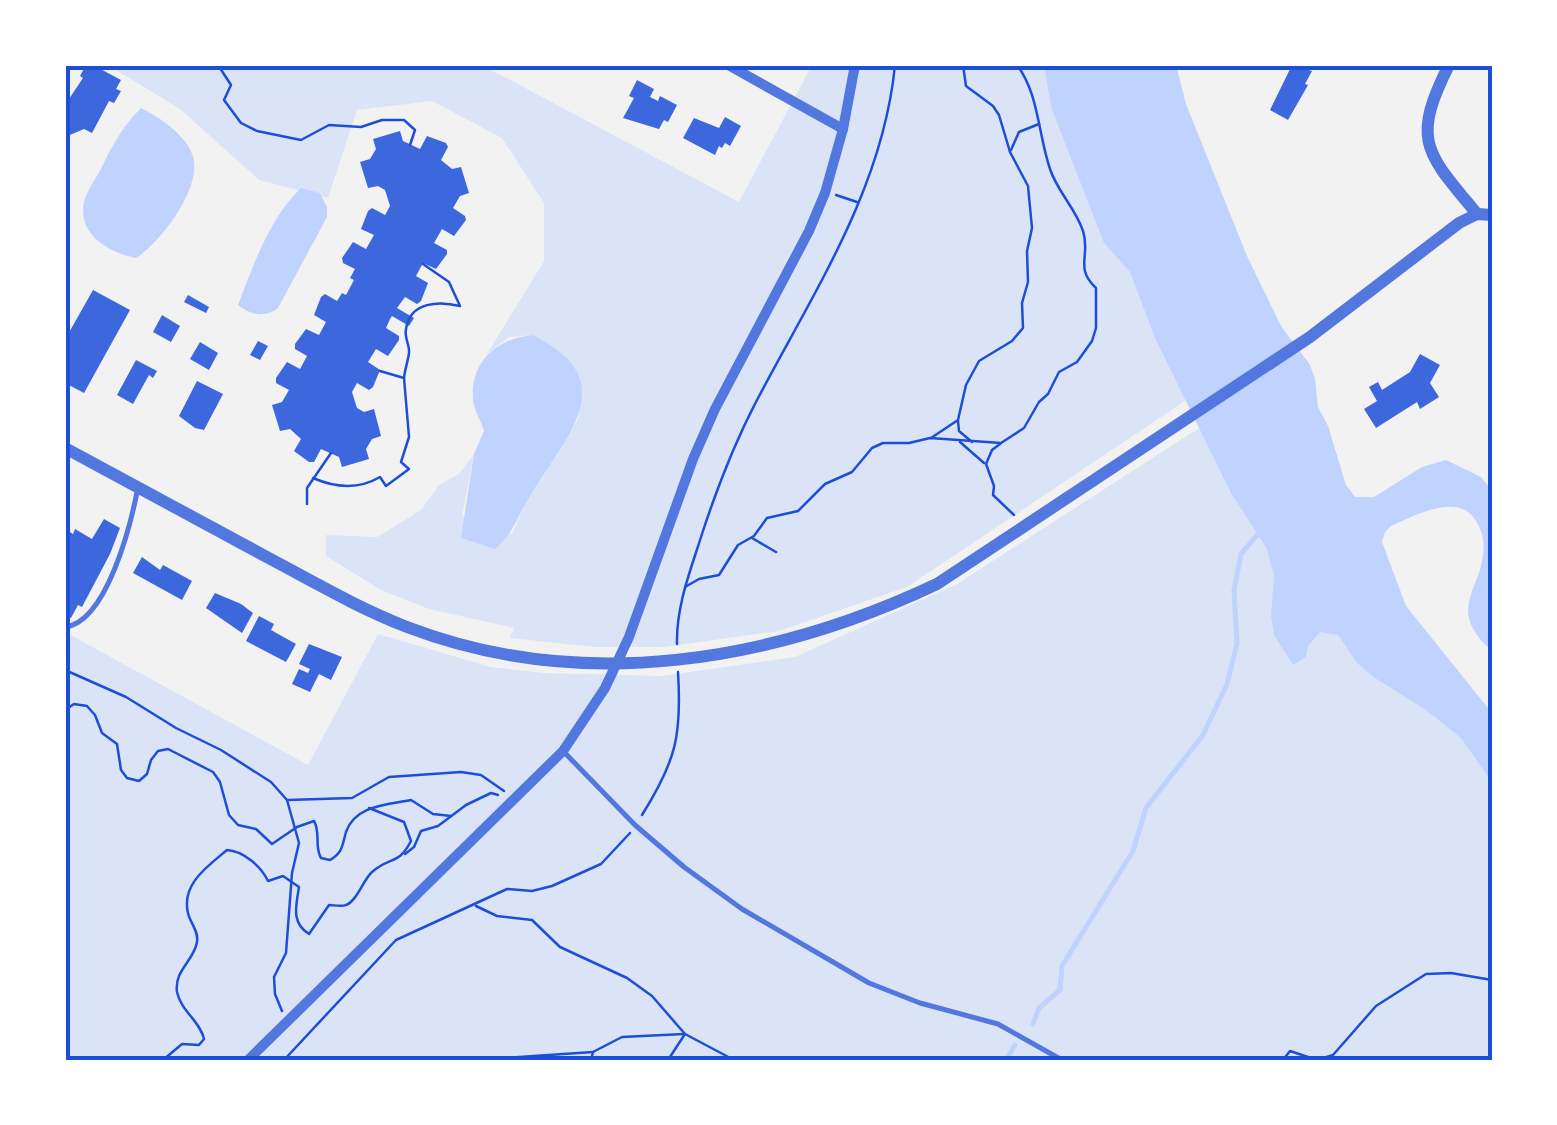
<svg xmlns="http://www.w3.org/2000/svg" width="1557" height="1125" font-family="Cabin,sans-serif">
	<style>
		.green { fill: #dbe4f7 }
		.water { fill: #bfd3fe }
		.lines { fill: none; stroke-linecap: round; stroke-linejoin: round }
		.stream { stroke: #bfd3fe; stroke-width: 5 }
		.building { fill: #3d67dc }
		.path { stroke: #1d4ed8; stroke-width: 2.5 }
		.service { stroke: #5277de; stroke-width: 5 }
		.minor { stroke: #5277de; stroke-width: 10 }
		.tertiary { stroke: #5277de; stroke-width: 12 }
		.neatline { fill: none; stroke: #1d4ed8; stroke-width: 4 }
	</style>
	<rect width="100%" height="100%" fill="#f2f2f2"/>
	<g class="green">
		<path d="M119 65H482L739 202 812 65H1124L1191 397 907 587 779 631 664 647H594L510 638 514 628 429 609 381 590 326 556V535L377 537 421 510 439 485 459 474 474 454 462 516 512 534 528 498 578 419 583 391 573 365 532 335 509 337 487 354 544 261V203L502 138 432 101 357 110 328 198 259 180 180 109 116 70Z"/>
		<path d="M1252 394 1492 737V1060H65V632L308 765 378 634 491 667 545 673 661 676 795 657 957 584Z"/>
	</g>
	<g class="water">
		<path d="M1044 65H1176L1186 104 1247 256 1281 326 1310 365 1315 379 1318 407 1328 426 1346 485 1355 497H1374L1422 467 1446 460 1481 477 1492 491V651C1481 642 1469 627 1468 612 1468 596 1477 581 1481 566 1485 549 1485 535 1476 521 1459 491 1414 516 1391 526L1385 532 1382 542 1406 606 1492 713V782L1461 738 1426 710 1375 678 1357 663 1338 635 1320 632 1308 646 1306 657 1293 665 1274 635 1271 616 1274 576 1267 549 1231 493 1155 338 1130 272 1104 243 1051 107Z"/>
		<path d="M141 108C159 117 188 136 193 157 202 188 161 242 136 258 110 253 77 235 84 202 87 190 97 177 102 167 113 144 123 126 141 108Z"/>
		<path d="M301 188 320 193 327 207V217L278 308C266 318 250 315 238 305 253 266 270 217 301 188Z"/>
		<path d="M532 335C628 381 563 438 529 498 516 519 514 532 495 549L461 538 474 454 484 431C481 420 474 411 473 400 470 361 497 339 532 335Z"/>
	</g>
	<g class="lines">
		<g class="stream">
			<path d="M1033 1024 1039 1008 1060 990 1062 966 1133 851 1146 808 1203 735 1227 684 1237 643 1234 590 1241 554 1263 528"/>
			<path d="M1006 1060 1015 1045"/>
		</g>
	</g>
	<g class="building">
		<path d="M86 65H93L121 80 116 89 121 91 114 103 109 101 92 133 84 129 65 137V105L83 78 80 76Z"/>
		<path d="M1292 65 1312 71 1305 84 1308 85 1288 120 1270 110Z"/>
		<path d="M637 80 654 89 650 97 658 101 660 96 677 105 668 122 664 120 659 129 623 118 634 98 629 96Z"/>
		<path d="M725 117 741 126 730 146 725 143 722 148 719 146 715 155 683 138 694 118 719 128Z"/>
		<path d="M400 131 403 141 420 149 427 136 446 143 448 147 441 160 452 169 461 167 469 193 460 196 453 208 465 216 466 220 454 236 442 229 434 243 447 250V254L436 269 423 263 416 276 428 283 421 301 417 304 405 297 397 308 414 318 409 326 392 316 390 319 386 328 399 336V340L388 356 376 349 368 362 380 370 373 387 369 390 357 383 352 392 357 408 364 412 374 409 381 436 372 439 366 449 369 459 342 467 339 457 321 449 314 462H309L294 451 301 439 290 429 280 431 272 405 282 402 289 390 276 383V378L287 362 300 369 307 356 295 349V344L306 329 319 335 326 322 314 315 321 297 325 294 337 301 342 293 346 295 354 280 350 278 355 269 343 263 342 258 353 242 366 249 374 235 361 229 368 211 372 208 385 215 390 206 385 190 378 186 368 188 360 162 370 159 376 149 373 139Z"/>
		<path d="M93 290 130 310 84 393 65 383V335L67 336Z"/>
		<path d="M188 295 209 307 206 313 184 302Z"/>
		<path d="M162 315 180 326 171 342 153 332Z"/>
		<path d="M258 341 268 346 260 360 250 355Z"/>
		<path d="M200 342 218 353 209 370 190 359Z"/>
		<path d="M1420 354 1440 365 1430 383 1439 397 1420 409 1417 402 1376 428 1364 409 1377 401 1369 387 1378 382 1382 390 1410 372Z"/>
		<path d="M136 360 157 371 153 378 149 375 133 404 117 395Z"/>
		<path d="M197 381 223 394 204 430 195 428 179 416Z"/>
		<path d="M104 519 120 528 110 554 82 607 78 605 71 618 65 615V529L73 534 75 529 92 539Z"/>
		<path d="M142 557 160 570 163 565 192 581 182 600 133 573Z"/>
		<path d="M215 593 241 604 253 613 242 633 206 608Z"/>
		<path d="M259 616 274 624 271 630 296 644 286 662 246 641Z"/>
		<path d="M309 644 342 657 331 680 319 674 310 692 292 684 299 669 308 673 310 669 299 664Z"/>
	</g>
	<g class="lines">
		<g class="path">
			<path d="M218 65 231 85 224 100 241 123 257 131 301 140 329 125 361 127 382 120H404L415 130 410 145"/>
			<path d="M1011 150 1019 132 1039 124"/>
			<path d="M836 195 857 202"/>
			<path d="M404 378C405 369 408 361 409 353 410 345 404 338 406 329 410 301 440 301 460 306L449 282 423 264"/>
			<path d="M958 421 959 431 972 442"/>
			<path d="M931 438 958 420 966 385 979 361 1012 341 1023 328 1022 303 1028 282 1027 251 1032 228 1028 186 1010 152 999 115 993 106 966 86 963 65"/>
			<path d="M960 442 984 463"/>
			<path d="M1000 444 992 450 986 464 994 486 993 495 1014 515"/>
			<path d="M313 478C336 488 358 490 380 477L386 486 409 469 401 462 409 437 404 378 380 371"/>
			<path d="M307 504V488L331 453"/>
			<path d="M752 538 776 552"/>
			<path d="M685 587 699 579 719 575 738 545 754 536 767 518 798 511 825 484 852 472 872 448 883 443H909L930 438 1001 443 1024 428 1039 402 1048 394 1059 372 1077 362 1092 341 1096 328V288C1074 268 1091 255 1083 231 1076 209 1057 191 1050 169 1038 134 1039 94 1017 65"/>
			<path d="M677 644C676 606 691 569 702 534 717 488 735 442 757 400 813 293 883 189 895 65"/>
			<path d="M65 670 126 697 176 728 221 750 271 782 287 800 299 843 292 873 286 953 274 977 275 994 282 1011"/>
			<path d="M65 710 74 704 87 706 95 715 102 733 117 744 121 770 127 778 139 781 147 774 151 760 158 751 168 749 213 772 220 782 229 815 238 825 256 829 272 844 297 827 314 821C321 833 314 846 321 858L330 860C343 852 342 846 346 832 355 805 387 805 411 800L433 814 451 816"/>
			<path d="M288 800 352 798 389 777 461 772 481 775 504 791"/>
			<path d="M642 815C676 761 682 735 678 672"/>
			<path d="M405 854 414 847 421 831 438 826 466 805 491 793 498 795"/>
			<path d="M476 906 497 916 532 920 560 947 627 978 652 996 685 1034"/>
			<path d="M163 1060 182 1044 199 1045 204 1039C200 1021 181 1011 177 992 174 970 194 961 197 942 199 931 190 923 188 913 181 884 208 866 227 850 243 851 261 866 268 881L283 876 299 887C296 906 291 923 309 934L329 905C333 905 342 907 346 905 357 901 363 880 372 872 390 856 398 866 411 841L404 822 369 808"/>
			<path d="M284 1060 396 940 507 889 532 891 552 886 601 864 630 833"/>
			<path d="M477 1060 593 1052"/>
			<path d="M591 1060 593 1052 622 1037 684 1034"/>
			<path d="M668 1060 685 1034 734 1060"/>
			<path d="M1283 1060 1290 1051 1317 1060 1333 1055 1376 1006 1426 974 1451 973 1492 980"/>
		</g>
		<g class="service">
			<path d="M65 85V86"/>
			<path d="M65 411V417"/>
			<path d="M65 627C107 622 131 524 138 487"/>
			<path d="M563 751 635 825 684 867 742 909 869 983 920 1003 998 1024 1062 1060"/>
		</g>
		<g class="minor">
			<path d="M728 65 843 129"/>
			<path d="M248 1060 563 751 605 688 629 637 693 459 715 409 809 231 825 193 843 129 855 65"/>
		</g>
		<g class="tertiary">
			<path d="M1449 65C1410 142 1427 153 1477 214"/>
			<path d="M65 448C132 484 198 520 265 556 312 581 358 608 407 627 582 694 772 662 937 584L1310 337 1459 223 1477 214 1492 215"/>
		</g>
	</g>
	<rect width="1557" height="1125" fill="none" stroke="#ffffff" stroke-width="135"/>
	<rect x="68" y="68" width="1422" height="990" class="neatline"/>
</svg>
